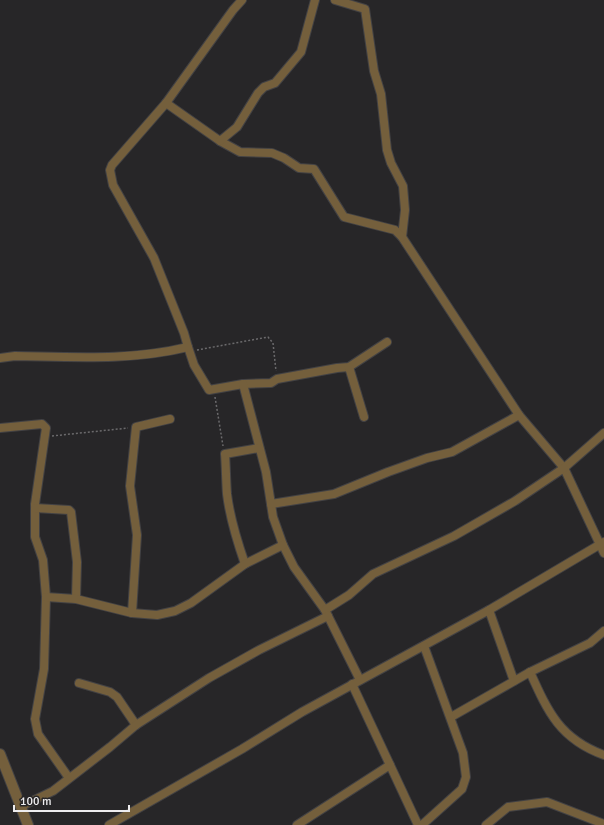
<svg xmlns="http://www.w3.org/2000/svg" width="604" height="825" font-family="Signika,sans-serif">
	<style>
		.lines { fill: none; stroke-linecap: round; stroke-linejoin: round }
		.minor-casing { stroke: #434244; stroke-width: 10 }
		.tertiary-casing { stroke: #434244; stroke-width: 12 }
		.path { stroke: #6b6a6c; stroke-width: 1.5; stroke-dasharray: 2 2; stroke-linecap: butt }
		.minor { stroke: #745f3c; stroke-width: 8 }
		.tertiary { stroke: #745f3c; stroke-width: 10 }
	</style>
	<rect width="100%" height="100%" fill="#272628"/>
	<g class="lines">
		<defs>
			<g id="minor">
				<path d="M335 0 365 9 374 71 381 94 387 150 391 163 403 186 405 210 402 237 519 415 564 468 604 553"/>
				<path d="M166 103 220 141 240 152 272 153 284 158 299 168 314 169 344 217 395 230 402 237"/>
				<path d="M220 141 237 127 258 93 264 87 275 83 301 52 315 0"/>
				<path d="M188 347 194 365 209 390 243 384 271 383 277 379 337 368 349 367 387 342"/>
				<path d="M0 358 15 356C73 357 131 361 188 347L184 333 154 258 113 185 110 170 112 165 166 103 233 10 242 0"/>
				<path d="M349 367 364 417"/>
				<path d="M243 384 266 472 273 517 283 545 294 567 325 610 360 680"/>
				<path d="M0 428 42 424 46 428 35 504V537L43 560 46 597 44 669 35 719 38 734 69 778"/>
				<path d="M271 504 334 494 388 472 427 458 452 452 519 415"/>
				<path d="M35 508 69 510 71 512 77 562 76 599"/>
				<path d="M245 564C237 541 230 519 227 494 226 481 226 467 225 454L259 448"/>
				<path d="M46 597 76 599 132 613 157 615 175 611 191 603 245 564 283 545"/>
				<path d="M325 610 349 595 373 574 454 536 515 501 564 468 604 433"/>
				<path d="M489 610 514 681"/>
				<path d="M132 613 137 535 130 486 136 427 170 419"/>
				<path d="M530 672C548 712 560 739 604 755"/>
				<path d="M79 683 110 692 117 697 136 725"/>
				<path d="M451 717 530 672 590 643 604 631"/>
				<path d="M390 765 418 825"/>
				<path d="M22 806 53 791 110 747 136 725 209 678 259 650 328 616"/>
				<path d="M109 825 242 749 302 712 489 610 604 542"/>
				<path d="M297 825 390 765 352 684"/>
				<path d="M422 825 462 789 466 777 463 753 424 646"/>
				<path d="M486 825 508 807 547 802 604 824"/>
			</g>
			<path id="tertiary" d="M0 754 28 825"/>
		</defs>
		<use href="#minor" class="minor-casing"/>
		<use href="#tertiary" class="tertiary-casing"/>
		<g class="path">
			<path d="M197 350 268 337 273 343 276 371"/>
			<path d="M215 397 223 446"/>
			<path d="M52 436 128 428"/>
		</g>
		<use href="#minor" class="minor"/>
		<use href="#tertiary" class="tertiary"/>
	</g>
	<path d="M14 805v6h115v-6" fill="none" stroke="#eeedef" stroke-width="2"/>
	<text x="20" y="805" font-size="12" fill="#eeedef" stroke="#272628" stroke-width="3" paint-order="stroke">100 m</text>
</svg>
